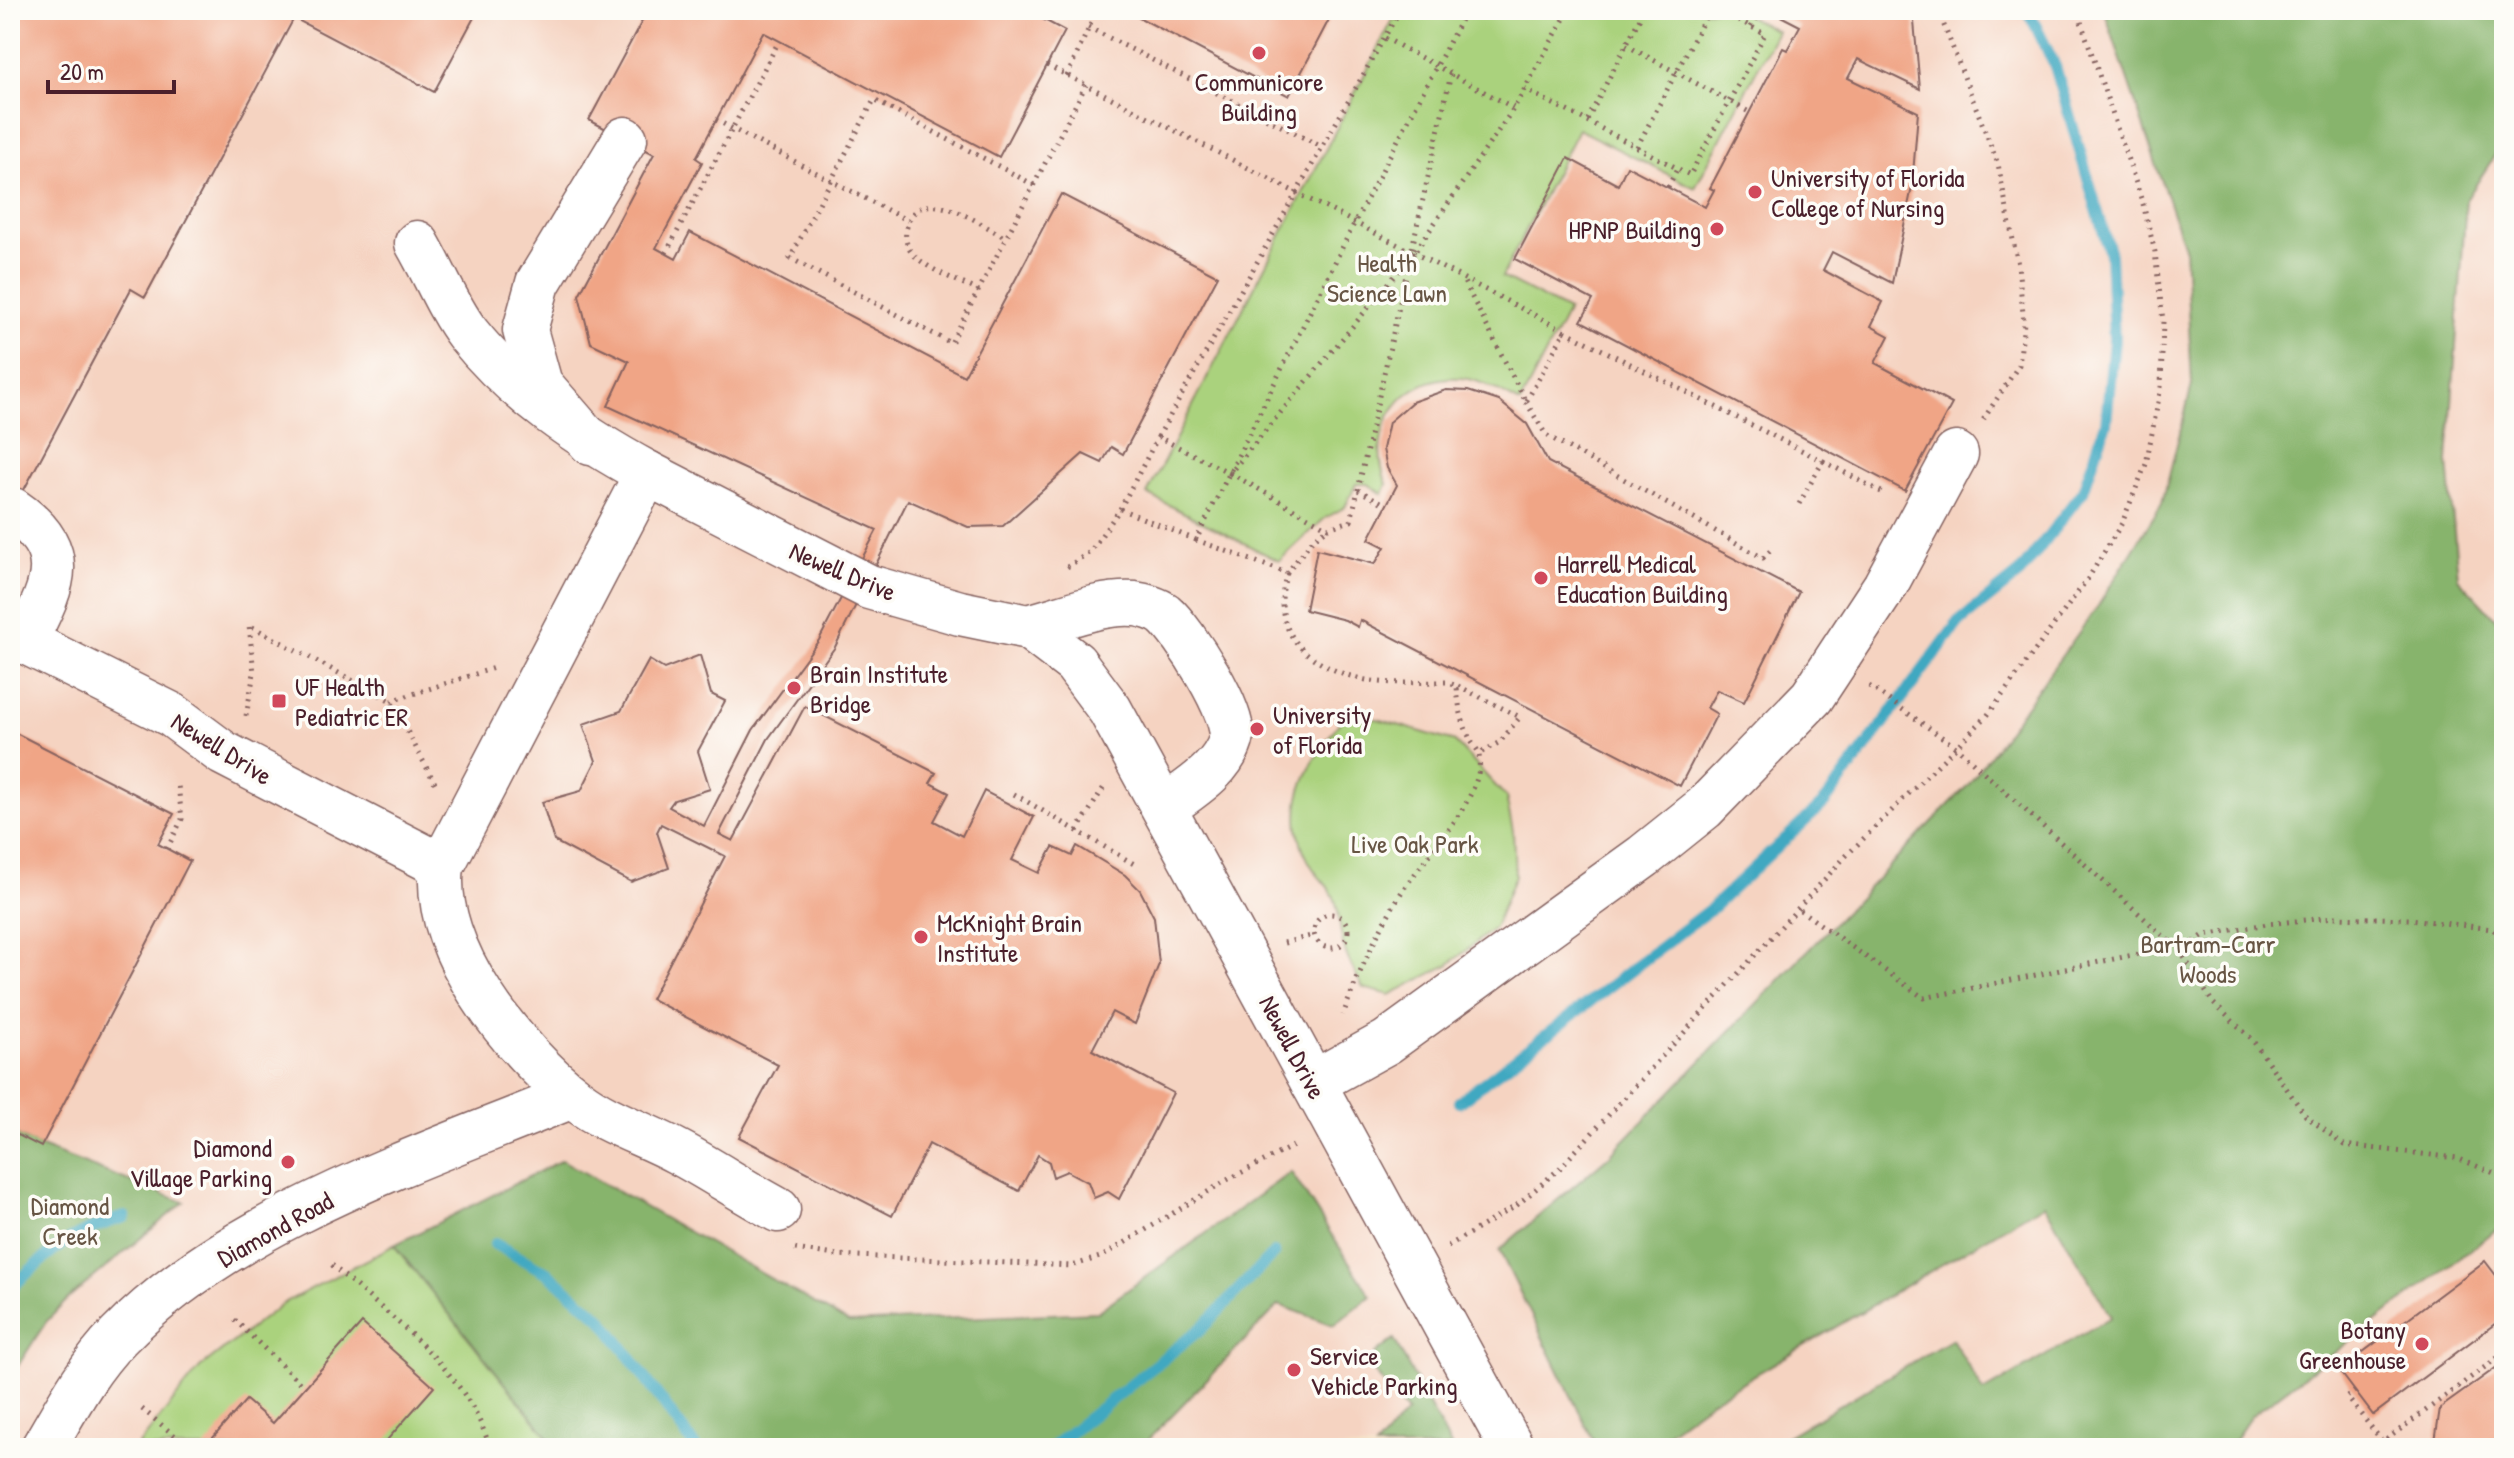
<svg xmlns="http://www.w3.org/2000/svg" width="2514" height="1458" font-family="'Patrick Hand',sans-serif">
	<style>
		.built { fill: #f5d3c1 }
		.green { fill: #aad27d; stroke: #7a7854; stroke-width: 2 }
		.forest { fill: #87b46c; stroke: #686a4c; stroke-width: 2 }
		.lines { fill: none; stroke-linecap: round; stroke-linejoin: round }
		.stream { stroke: #41a8c1; stroke-width: 12 }
		.building { fill: #f0a586 }
		.minor-casing { stroke: #866361; stroke-width: 47 }
		.path { stroke: #866361; stroke-width: 5; stroke-dasharray: 2 6; stroke-linecap: butt }
		.minor { stroke: #fff; stroke-width: 44 }
		.poi-dot { fill: #d1495b; stroke: #fdfcf7; stroke-width: 3 }
		.labels { text-anchor: middle; dominant-baseline: central; stroke-width: 7; stroke-linejoin: round; paint-order: stroke }
		.poi-label { font-size: 26px; fill: #4a1f2b; stroke: #fdfcf7; text-anchor: start }
		.park-label { font-size: 26px; fill: #675544; stroke: #fdfcf7 }
		.street-label { font-size: 26px; fill: #4a1f2b; stroke: #fdfcf7 }
	</style>
	<rect width="100%" height="100%" fill="#fdfcf7"/>
	<filter id="ink" filterUnits="userSpaceOnUse"><feTurbulence type="fractalNoise" baseFrequency=".0125" numOctaves="2"/><feDisplacementMap in="SourceGraphic" scale="16" xChannelSelector="R" yChannelSelector="G"/><feConvolveMatrix kernelMatrix="1 2 1 2 8 2 1 2 1" color-interpolation-filters="sRGB"/></filter>
	<filter id="wash" filterUnits="userSpaceOnUse"><feTurbulence type="fractalNoise" baseFrequency=".006" numOctaves="4" result="noise"/><feDisplacementMap in="SourceGraphic" scale="32" xChannelSelector="R" yChannelSelector="G"/><feGaussianBlur stdDeviation="1.8" result="paint"/><feColorMatrix in="noise" values="0 0 0 0 0 0 0 0 0 0 0 0 0 0 0 0 0 1.4 0 .05"/><feComposite in="paint" operator="in"/></filter>
	<g filter="url(#wash)">
		<rect width="100%" height="100%" fill="#f4e0c4"/>
		<rect class="built" x="10" y="10" width="2494" height="1438"/>
		<g class="green">
			<path d="M1398 10H1736L1777 31 1695 188 1578 129 1502 277 1568 311 1520 403C1502 394 1483 380 1462 378 1403 373 1364 430 1387 484L1383 494 1368 484H1356L1345 507 1324 519 1279 561 1147 494Z"/>
			<path d="M1343 718 1378 719 1455 742 1506 797 1513 831 1515 875 1494 928 1448 965 1390 995 1363 988C1356 974 1346 959 1343 943 1339 929 1340 914 1335 900 1331 887 1321 881 1314 870 1277 814 1307 763 1343 718Z"/>
			<path d="M394 1245 557 1448H136L200 1368 282 1304Z"/>
		</g>
		<g class="forest">
			<path d="M2104 10H2504V141L2466 200 2448 462 2458 578 2504 628V1239L2496 1230 2251 1416 2229 1448H1782L1784 1438 1952 1339 1984 1392 2111 1317 2044 1204 1709 1402 1646 1448H1597L1499 1250 1609 1156 1969 784 2098 606 2162 503 2192 385 2185 250Z"/>
			<path d="M10 1131 41 1147 184 1202 68 1299 46 1322 10 1378Z"/>
			<path d="M562 1160 849 1323 1097 1312 1291 1172 1371 1296 1334 1325 1279 1305 1140 1448H557L394 1245Z"/>
			<path d="M1394 1339 1449 1443 1452 1448H1375L1407 1412 1372 1369 1375 1354Z"/>
		</g>
		<g class="lines">
			<g class="stream">
				<path d="M1459 1102 1713 907 1825 802 1958 623 2020 573 2083 491 2106 423 2114 340 2110 254 2055 66 2028 10"/>
				<path d="M495 1244 549 1274 602 1319 696 1448"/>
				<path d="M10 1289C51 1251 70 1233 125 1217"/>
				<path d="M1051 1448 1203 1327 1274 1253"/>
			</g>
		</g>
		<g id="blocks">
			<g class="building">
				<path d="M10 10H478L434 92 294 18 145 297 131 289 10 516Z"/>
				<path d="M648 10H1038L1035 15 1065 31 999 157 763 32 696 158 702 162 656 248 676 259 690 232 964 376 1061 194 1218 276 1123 454 1111 447 1102 463 1083 454 1003 526 968 527 908 500 835 647 768 739 719 834 733 841 805 706 936 773 930 783 949 793 934 821 962 836 984 791 1034 817 1012 860 1039 873 1053 847 1072 856 1077 846 1125 875 1140 890 1154 917 1159 964 1135 1024 1112 1012 1092 1050 1173 1093 1119 1199 1108 1192 1094 1198 1088 1182 1067 1171 1053 1177 1049 1162 1038 1155 1019 1191 929 1144 892 1216 739 1137 778 1065 651 999 725 856 661 824 657 832 669 868 631 882 554 841 542 802 581 791 596 761 583 724 621 711 649 660 664 669 700 655 711 694 725 701 698 751 710 789 674 800 669 807 704 826 753 730 819 640 877 530 608 406 629 361 591 343 579 295 654 154 589 120Z"/>
				<path d="M1125 10H1334L1289 96Z"/>
				<path d="M1769 10H1913L1920 89 1858 59 1848 78 1918 112 1912 187 1892 283 1832 252 1823 270 1883 302 1871 326 1889 336 1875 363 1952 404 1905 491 1581 321 1593 300 1515 259 1568 158 1618 185 1627 166 1705 207 1714 190 1710 188 1783 48 1787 50 1800 26Z"/>
				<path d="M1446 390 1468 391 1499 401 1527 424 1548 462 1799 592 1744 702 1717 690 1707 708 1717 714 1680 786 1360 620 1358 627 1345 620 1305 610 1317 549 1375 564 1385 547 1369 539 1397 485 1387 468 1383 449 1389 422 1412 402Z"/>
				<path d="M10 730 174 814 158 844 190 861 41 1147 10 1131Z"/>
				<path d="M2485 1261 2504 1286V1317L2373 1415 2339 1370Z"/>
				<path d="M362 1323 434 1387 380 1448H204L246 1400 273 1423Z"/>
				<path d="M2504 1362V1448H2434L2440 1408Z"/>
			</g>
		</g>
	</g>
	<g filter="url(#ink)">
		<use href="#blocks" fill-opacity="0" stroke="#866361" stroke-width="2"/>
		<g class="lines">
			<defs>
				<g id="minor">
					<path d="M417 243C434 272 448 308 468 334 516 394 581 437 647 473"/>
					<path d="M591 443 540 384 525 330 538 283 625 139"/>
					<path d="M13 510C74 552 52 587 25 641"/>
					<path d="M1028 627C1061 619 1101 601 1135 604 1144 605 1157 609 1164 614 1183 630 1239 717 1231 740 1221 772 1189 789 1164 808"/>
					<path d="M10 634 172 715 223 753 442 866"/>
					<path d="M1313 1083 1387 1042 1644 856 1704 808 1812 697 1885 586 1956 454"/>
					<path d="M778 1210C744 1192 712 1170 678 1152 645 1134 607 1123 576 1099 514 1051 431 948 442 866L647 473 869 587 960 613 1028 627 1075 663 1110 710 1512 1448"/>
					<path d="M43 1448C66 1409 86 1370 118 1337 233 1218 422 1158 572 1096"/>
				</g>
			</defs>
			<use href="#minor" class="minor-casing"/>
			<g class="path">
				<path d="M1938 10 1998 164 2018 265 2024 323 2019 365 1983 420"/>
				<path d="M1088 27 1322 147"/>
				<path d="M1751 27 1761 10"/>
				<path d="M1385 38 1514 108"/>
				<path d="M1626 45 1749 112"/>
				<path d="M1047 65 1414 253 1514 108 1569 10"/>
				<path d="M1067 76 1097 10"/>
				<path d="M1524 89 1587 121 1644 10"/>
				<path d="M716 120 908 221"/>
				<path d="M1587 121 1690 175 1765 34 1719 10"/>
				<path d="M1637 147 1709 10"/>
				<path d="M1034 185 874 100 790 258 951 343 1086 85"/>
				<path d="M1668 187 1677 169"/>
				<path d="M666 253 779 41"/>
				<path d="M979 291C959 281 930 271 914 255 906 248 904 236 907 227 919 179 982 225 1006 238"/>
				<path d="M1565 331 1823 461 1799 504"/>
				<path d="M1526 402 1546 435 1763 558 1772 549"/>
				<path d="M1158 437 1400 10"/>
				<path d="M1823 461 1885 494"/>
				<path d="M1230 473 1328 528 1351 521 1451 74"/>
				<path d="M1358 490 1387 505"/>
				<path d="M1120 509 1158 437 1230 473 1414 253 1565 331 1526 402 1462 278"/>
				<path d="M1196 540 1287 573 1313 539 1328 528"/>
				<path d="M1067 567 1090 552 1120 509 1196 540 1355 222 1466 10"/>
				<path d="M1287 573C1267 633 1310 668 1366 680 1392 685 1420 682 1446 682L1457 686C1458 705 1462 722 1470 739 1472 744 1479 750 1479 755 1486 798 1420 861 1398 898 1376 935 1358 974 1343 1015"/>
				<path d="M1458 686 1520 717 1500 742 1480 753"/>
				<path d="M1869 686 1956 747 2180 951 2213 1003 2251 1038 2306 1116 2344 1145 2457 1158 2504 1177"/>
				<path d="M391 701 497 667"/>
				<path d="M246 716 254 673 249 625 391 701 436 785"/>
				<path d="M1014 794 1134 864"/>
				<path d="M1077 831 1104 787"/>
				<path d="M167 849 182 819 178 785"/>
				<path d="M1800 910 1924 998 2143 953 2168 940"/>
				<circle cx="1331" cy="931" r="17"/>
				<path d="M1284 943 1314 935"/>
				<path d="M2181 951 2204 935 2267 924 2334 917 2410 919 2493 929 2504 940"/>
				<path d="M1448 1246 1516 1206 1559 1169 1845 857 1987 716 2089 577 2122 523 2146 464 2161 387 2163 321 2155 252 2143 204 2077 10"/>
				<path d="M795 1249 835 1255 1072 1266 1103 1256 1227 1180 1297 1144"/>
				<path d="M332 1265C391 1319 466 1368 490 1448"/>
				<path d="M235 1320 305 1388"/>
				<path d="M2355 1391 2347 1397 2383 1442 2504 1353"/>
				<path d="M142 1409 190 1448"/>
			</g>
			<use href="#minor" class="minor"/>
		</g>
	</g>
	<g class="poi-dot">
		<circle cx="1259" cy="53" r="8"/>
		<circle cx="1755" cy="192" r="8"/>
		<circle cx="1717" cy="229" r="8"/>
		<circle cx="1541" cy="578" r="8"/>
		<circle cx="794" cy="688" r="8"/>
		<rect x="271" y="693" width="16" height="16" rx="4"/>
		<circle cx="1257" cy="729" r="8"/>
		<circle cx="921" cy="937" r="8"/>
		<circle cx="288" cy="1162" r="8"/>
		<circle cx="2422" cy="1344" r="8"/>
		<circle cx="1294" cy="1370" r="8"/>
	</g>
	<g class="labels">
		<g class="poi-label">
			<text x="1259" y="81" text-anchor="middle">Communicore<tspan x="1259" dy="30">Building</tspan></text>
			<text x="1771" y="177">University of Florida<tspan x="1771" dy="30">College of Nursing</tspan></text>
			<text x="1701" y="229" text-anchor="end">HPNP Building</text>
			<text x="1557" y="563">Harrell Medical<tspan x="1557" dy="30">Education Building</tspan></text>
			<text x="810" y="673">Brain Institute<tspan x="810" dy="30">Bridge</tspan></text>
			<text x="295" y="686">UF Health<tspan x="295" dy="30">Pediatric ER</tspan></text>
			<text x="1273" y="714">University<tspan x="1273" dy="30">of Florida</tspan></text>
			<text x="937" y="922">McKnight Brain<tspan x="937" dy="30">Institute</tspan></text>
			<text x="272" y="1147" text-anchor="end">Diamond<tspan x="272" dy="30">Village Parking</tspan></text>
			<text x="2406" y="1329" text-anchor="end">Botany<tspan x="2406" dy="30">Greenhouse</tspan></text>
			<text x="1310" y="1355">Service<tspan x="1310" dy="30">Vehicle Parking</tspan></text>
		</g>
		<g class="park-label">
			<text x="1387" y="262">Health<tspan x="1387" dy="30">Science Lawn</tspan></text>
			<text x="1415" y="843">Live Oak Park</text>
			<text x="2208" y="943">Bartram-Carr<tspan x="2208" dy="30">Woods</tspan></text>
			<text x="70" y="1205">Diamond<tspan x="70" dy="30">Creek</tspan></text>
		</g>
		<g class="street-label">
			<text transform="translate(843 571) rotate(23)">Newell Drive</text>
			<text transform="translate(222 748) rotate(32)">Newell Drive</text>
			<text transform="translate(1293 1047) rotate(62)">Newell Drive</text>
			<text transform="translate(275 1229) rotate(-29)">Diamond Road</text>
		</g>
	</g>
	<rect width="2514" height="1458" fill="none" stroke="#fdfcf7" stroke-width="40"/>
	<path d="M48 80v12h126v-12" fill="none" stroke="#4a1f2b" stroke-width="4"/>
	<text x="60" y="80" font-size="24" fill="#4a1f2b" stroke="#fdfcf7" stroke-width="6" paint-order="stroke">20 m</text>
</svg>
